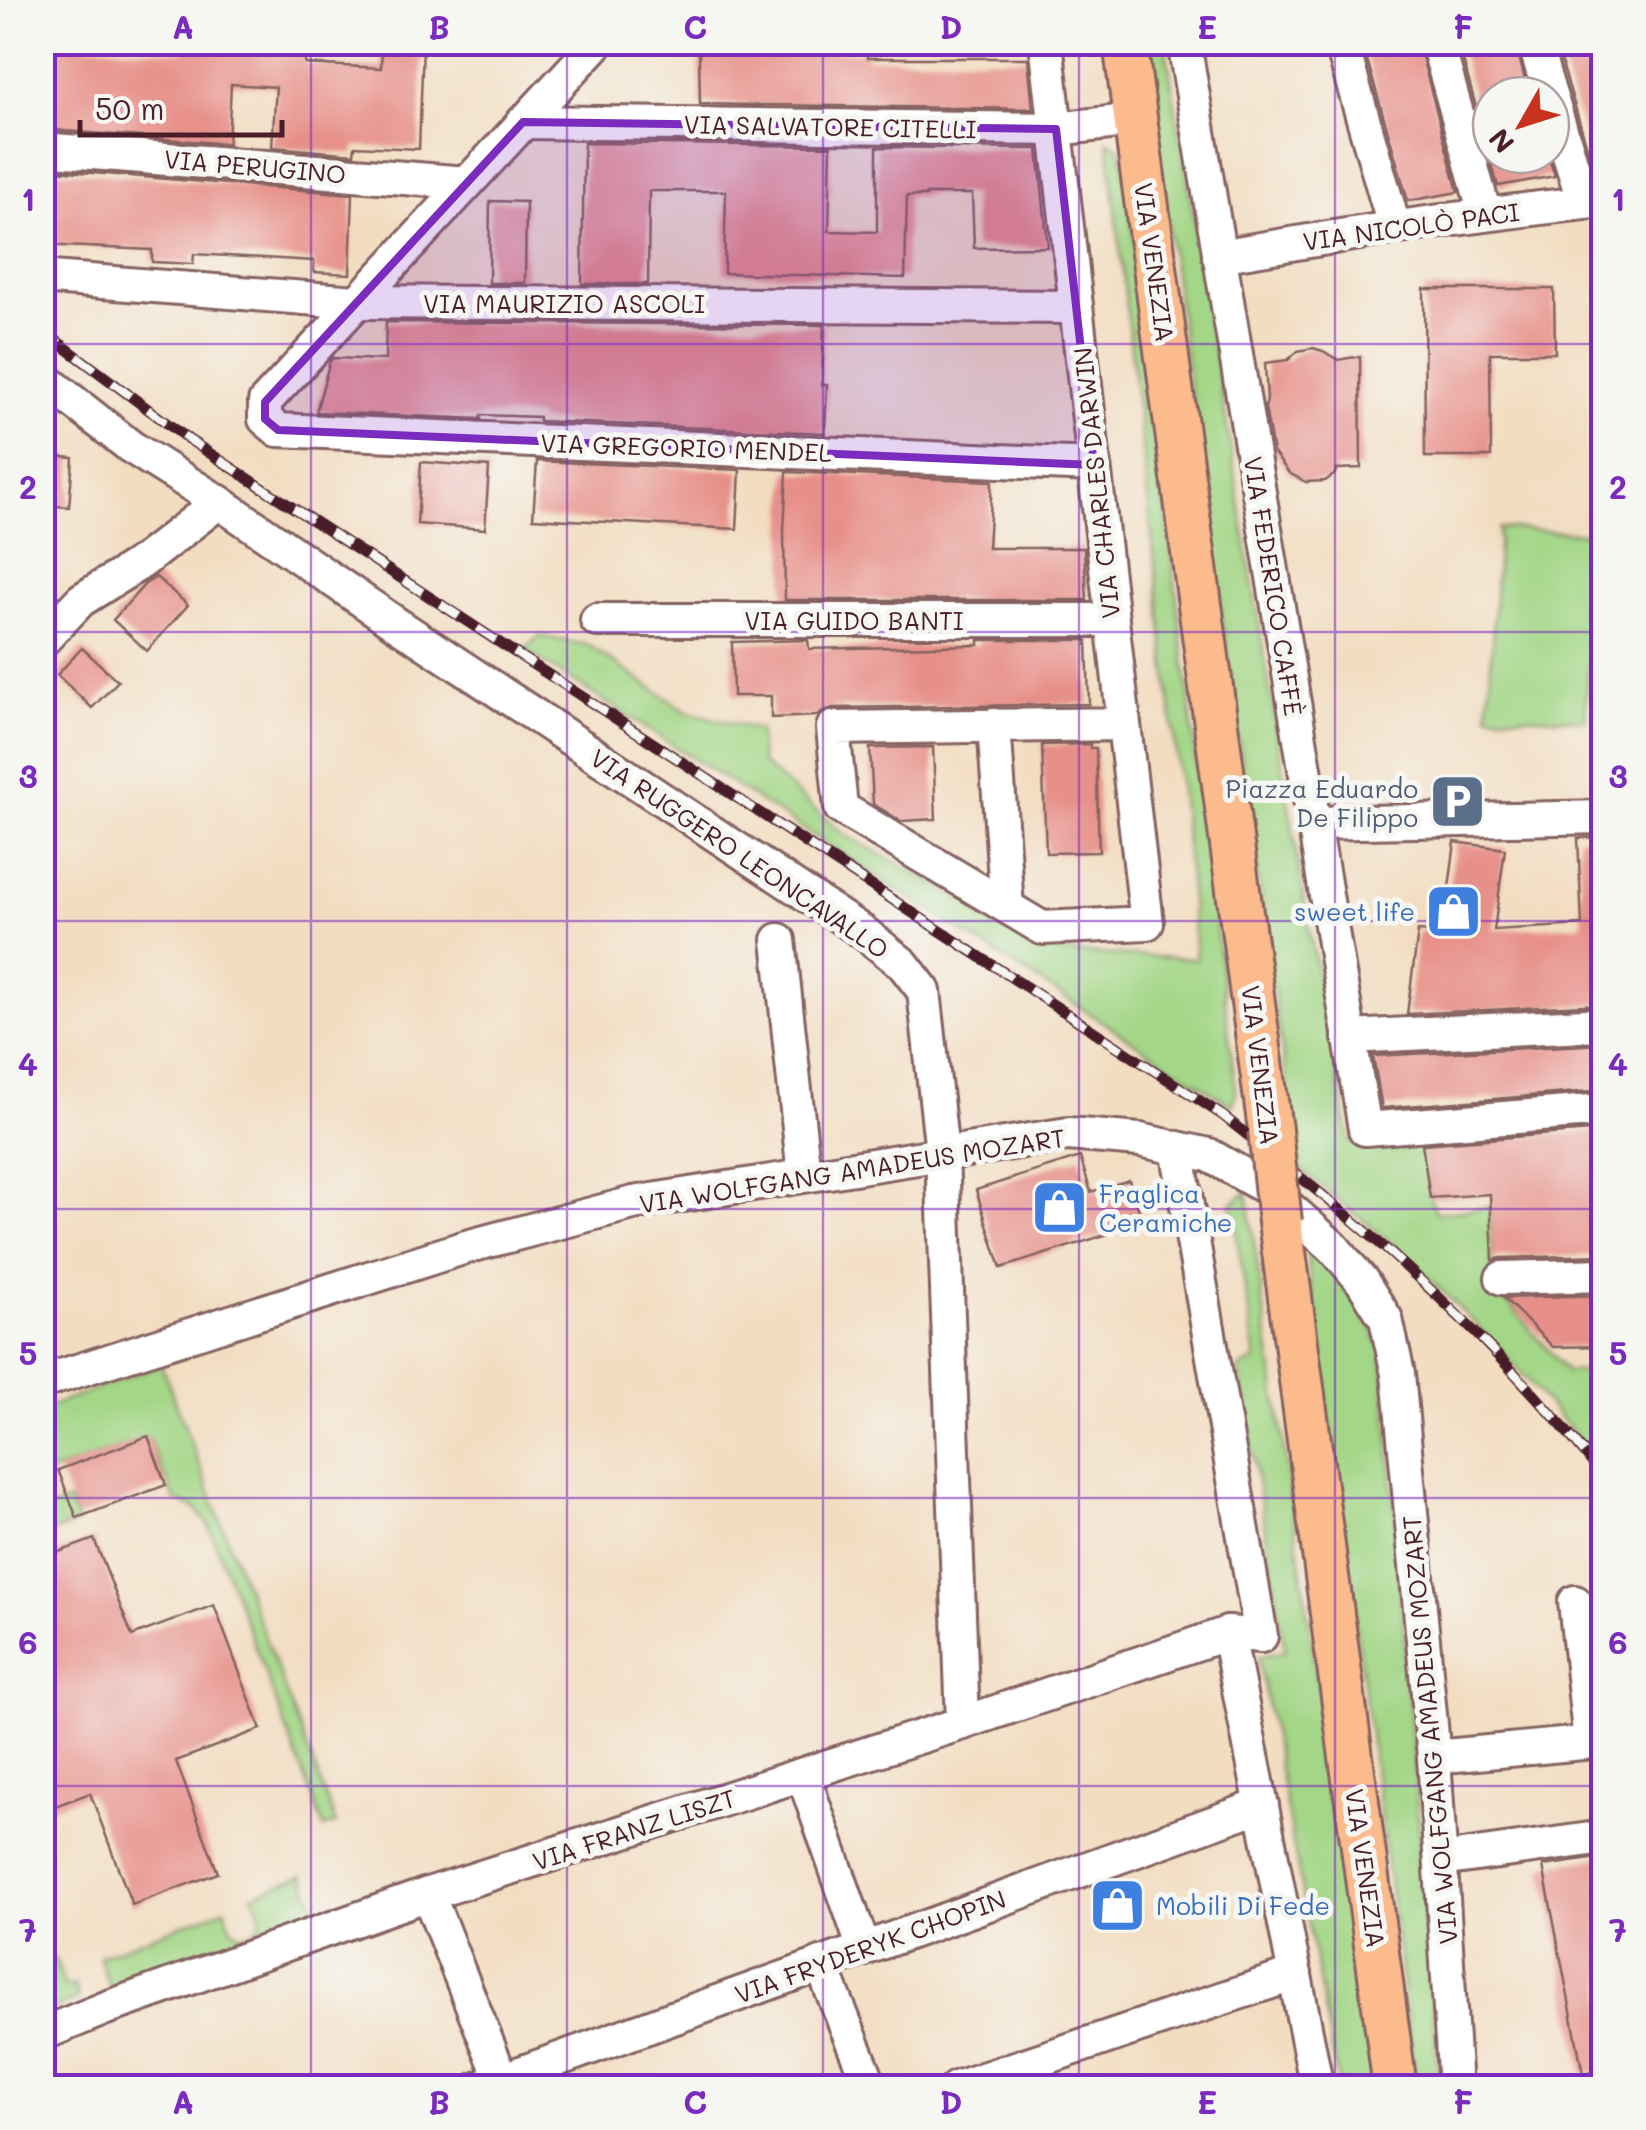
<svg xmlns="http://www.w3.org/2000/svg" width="1646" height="2130" font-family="Mali,sans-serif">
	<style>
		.green { fill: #a3d686; stroke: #767a58; stroke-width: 2.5 }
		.building { fill: #e79089 }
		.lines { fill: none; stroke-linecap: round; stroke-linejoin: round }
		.minor-casing { stroke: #856260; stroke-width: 38 }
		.major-casing { stroke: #856260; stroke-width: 48 }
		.minor { stroke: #fff; stroke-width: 32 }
		.major { stroke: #fbbb8d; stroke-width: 42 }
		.rail-casing { stroke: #4a1f2b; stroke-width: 11 }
		.rail { stroke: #f6f6f2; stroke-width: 8; stroke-dasharray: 22; stroke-linecap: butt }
		.major-bridge-casing { stroke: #856260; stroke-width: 48; stroke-linecap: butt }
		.major-bridge { stroke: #fbbb8d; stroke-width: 42 }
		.marked { fill: #7b2cbf; fill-opacity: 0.2; stroke: #7b2cbf; stroke-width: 8; stroke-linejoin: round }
		.grid { fill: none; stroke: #7b2cbf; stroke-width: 2.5; stroke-opacity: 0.55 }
		.labels { text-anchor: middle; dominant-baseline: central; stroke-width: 10; stroke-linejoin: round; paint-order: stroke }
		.street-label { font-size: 25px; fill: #4a1f2b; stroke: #f6f6f2 }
		.service-label { font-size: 25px; fill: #4e5e75; stroke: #f6f6f2; text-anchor: end }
		.shop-label { font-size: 25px; fill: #366cbe; stroke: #f6f6f2; text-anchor: start }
		.neatline { fill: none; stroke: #7b2cbf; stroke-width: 4 }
		.grid-label { font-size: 32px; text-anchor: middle; font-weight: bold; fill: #7b2cbf }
	</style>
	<rect width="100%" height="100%" fill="#f6f6f2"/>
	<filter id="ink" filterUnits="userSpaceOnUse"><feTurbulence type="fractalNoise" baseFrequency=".01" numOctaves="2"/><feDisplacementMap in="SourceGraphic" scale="20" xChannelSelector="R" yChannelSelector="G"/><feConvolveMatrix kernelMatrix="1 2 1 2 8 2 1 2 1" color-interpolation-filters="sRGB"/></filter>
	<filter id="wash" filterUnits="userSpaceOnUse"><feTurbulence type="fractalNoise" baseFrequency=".0048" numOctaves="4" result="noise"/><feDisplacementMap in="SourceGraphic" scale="40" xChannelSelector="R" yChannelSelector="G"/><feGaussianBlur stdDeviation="2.25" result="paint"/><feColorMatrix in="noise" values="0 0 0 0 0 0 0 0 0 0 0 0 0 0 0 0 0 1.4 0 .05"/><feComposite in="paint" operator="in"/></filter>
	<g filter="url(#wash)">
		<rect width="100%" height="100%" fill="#f2ddc1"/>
		<g class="green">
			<path d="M1142 43H1165L1307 919 1350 1142 1421 1135 1430 1198 1436 1213 1490 1207 1494 1287 1567 1372 1603 1371V1467L1498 1347 1406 1255 1298 1167Z"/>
			<path d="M1108 141 1120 147 1126 173 1236 1093 1232 1105 525 650 539 636 588 645 687 712 759 730 761 763 842 833 1058 952 1196 959 1185 834Z"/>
			<path d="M1499 528 1596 534 1585 720 1488 714Z"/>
			<path d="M1247 1192 1376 2087H1339L1258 1657 1285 1651 1239 1369 1256 1360 1232 1203Z"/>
			<path d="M1305 1239 1357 1289 1383 1355 1439 2087H1416Z"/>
			<path d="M161 1364 336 1824 324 1828 209 1526 195 1508 175 1500 148 1437 43 1475V1409Z"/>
			<path d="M69 1501 78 1523 43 1536V1511Z"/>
			<path d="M303 1875 316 1909 109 1987 99 1956 226 1908C227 1951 281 1935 252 1895Z"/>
			<path d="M55 1959 65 1987 74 1985 78 1999 43 2013V1963Z"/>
		</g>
		<g id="blocks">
			<g class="building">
				<path d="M42 42 183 52 184 42 234 46 306 51 305 64 381 68 382 44 423 46 419 149 355 146 354 154 272 147 276 87 231 84 228 144 42 129Z"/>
				<path d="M1362 42H1418L1458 192 1408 201Z"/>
				<path d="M1458 42H1515L1529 95H1491V155H1548L1555 176 1498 186Z"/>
				<path d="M1587 42H1604V154L1591 160 1560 57Z"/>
				<path d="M699 52H867V58H1028L1033 109 700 104Z"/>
				<path d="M584 143 831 146 829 231 877 232V147L1038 149 1048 247 974 248 972 194H926V196H907L905 278 724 273 726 191H649L648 284H582Z"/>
				<path d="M42 169 353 194 350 274 314 272V261L194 254 193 264 152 262V250L42 245Z"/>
				<path d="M490 201 526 202 525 283H489Z"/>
				<path d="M1424 289H1554L1555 353H1490L1491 457H1425Z"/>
				<path d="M386 322 824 325 822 385H827L825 433 539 421V417L481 415V419L316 412 330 361 333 358 385 360Z"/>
				<path d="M1313 348 1323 351 1338 360 1360 356 1361 468 1337 469 1334 475 1325 481 1306 482 1289 473 1273 452 1265 408 1267 400 1265 363 1288 360 1298 351Z"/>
				<path d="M42 455 73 458 69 507 42 505Z"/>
				<path d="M537 461 740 470 737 529 533 518Z"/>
				<path d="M421 462 489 467 485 529 417 524Z"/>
				<path d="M787 472 992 481 988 548H1084L1087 600H785L784 530Z"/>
				<path d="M156 577 188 605 147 651 113 620 145 584Z"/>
				<path d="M808 640 809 649 979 645V640H1087L1089 704 833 708 823 711 817 716 771 718V696H733L732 642Z"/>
				<path d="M82 648 118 681 92 708 57 675Z"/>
				<path d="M1090 744V748H1096L1099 852 1046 853 1042 745Z"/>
				<path d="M933 747 936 819 901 821 873 804 870 748Z"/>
				<path d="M1604 837V1004L1407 1014 1418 931 1429 932 1434 894 1448 896 1455 842 1505 849 1494 930 1582 925 1578 838Z"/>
				<path d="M1604 1044V1090L1382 1108 1373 1056Z"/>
				<path d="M1604 1130V1255L1501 1258 1493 1260 1490 1194 1430 1198 1422 1144Z"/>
				<path d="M1080 1157 1091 1192 1129 1180 1143 1223 1001 1268 976 1190Z"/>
				<path d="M1604 1295V1346L1553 1347 1504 1298Z"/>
				<path d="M148 1436 166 1485 77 1518 58 1470Z"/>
				<path d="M94 1539 132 1636 214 1605 261 1729 176 1761 218 1873 132 1905 90 1793 42 1811V1558Z"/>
				<path d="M1604 1857V2070L1583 2074 1543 1866Z"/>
			</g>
		</g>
	</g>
	<g filter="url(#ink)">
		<use href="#blocks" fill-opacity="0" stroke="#856260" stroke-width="2.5"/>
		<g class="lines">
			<defs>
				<g id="minor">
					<path d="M598 42 265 402V419L278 430 1094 465"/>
					<path d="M1046 42C1079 336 1113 629 1147 923L1042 928 841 808 833 728 1124 724"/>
					<path d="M1184 42 1365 1129 1604 1110"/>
					<path d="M1341 42 1394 226"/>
					<path d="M1437 42 1485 214"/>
					<path d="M1534 42 1550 95"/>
					<path d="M1551 98 1584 203"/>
					<path d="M523 122 1056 129 1136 120"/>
					<path d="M42 149 467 183"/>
					<path d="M1219 256C1347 234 1474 214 1604 201"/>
					<path d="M52 278 356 302 1076 307"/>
					<path d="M42 377 131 447 219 502 395 623 863 932 903 964 924 991 942 1153 963 1723"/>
					<path d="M597 620H1112"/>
					<path d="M42 641 81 600 142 562 219 502"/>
					<path d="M994 725 1007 907"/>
					<path d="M1314 823 1604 817"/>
					<path d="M779 940 804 1175"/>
					<path d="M1349 1037 1604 1024"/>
					<path d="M1177 1148 1261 1636 1228 1633 1317 2088"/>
					<path d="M1502 1278 1604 1275"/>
					<path d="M42 1382 466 1247 633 1203 1068 1134 1140 1140 1209 1155 1268 1189 1333 1247 1362 1281 1386 1319 1398 1374 1434 1757 1455 2088"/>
					<path d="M1575 1602 1590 1742"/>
					<path d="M1434 1757 1604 1741"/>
					<path d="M803 1775 864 1949"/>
					<path d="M1441 1860 1604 1837"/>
					<path d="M428 1894 505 2088"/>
					<path d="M821 1964 871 2088"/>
					<path d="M42 2034 106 2008 428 1894 963 1723 1228 1633"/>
					<path d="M479 2088 1262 1805"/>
					<path d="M956 2088 1295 1974"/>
				</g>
				<g id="major">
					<path d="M1125 42 1270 1130"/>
					<path d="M1280 1222 1395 2088"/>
				</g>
			</defs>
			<use href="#minor" class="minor-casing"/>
			<use href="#major" class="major-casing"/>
			<use href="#minor" class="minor"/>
			<use href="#major" class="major"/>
			<defs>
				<path id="rail" d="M42 330 188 439 1222 1115C1284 1164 1347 1213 1405 1266 1476 1330 1544 1401 1604 1477"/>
			</defs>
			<use href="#rail" class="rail-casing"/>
			<use href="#rail" class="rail"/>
			<defs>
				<path id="major-bridge" d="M1270 1130 1280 1222"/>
			</defs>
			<use href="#major-bridge" class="major-bridge-casing"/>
			<use href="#major-bridge" class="major-bridge"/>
		</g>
	</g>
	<path class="marked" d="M523 122 1056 129 1094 465 278 430 265 419V402Z"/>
	<path class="grid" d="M311 42V2088M567 42V2088M823 42V2088M1079 42V2088M1335 42V2088M42 344H1604M42 632H1604M42 921H1604M42 1209H1604M42 1498H1604M42 1786H1604"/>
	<defs>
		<symbol id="parking-square" viewBox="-11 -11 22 22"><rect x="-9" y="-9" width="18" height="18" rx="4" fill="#5c6f8a" stroke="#f6f6f2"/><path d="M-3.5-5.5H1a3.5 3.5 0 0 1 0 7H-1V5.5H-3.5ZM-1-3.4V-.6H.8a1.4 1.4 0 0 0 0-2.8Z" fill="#fff"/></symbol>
		<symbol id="shop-square" viewBox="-11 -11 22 22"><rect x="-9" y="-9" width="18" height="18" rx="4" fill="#3f7fe0" stroke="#f6f6f2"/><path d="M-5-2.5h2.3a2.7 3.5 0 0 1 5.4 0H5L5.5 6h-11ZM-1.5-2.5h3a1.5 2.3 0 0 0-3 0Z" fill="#fff"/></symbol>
	</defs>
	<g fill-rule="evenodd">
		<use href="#parking-square" x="1426" y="770" width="63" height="63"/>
		<use href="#shop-square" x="1422" y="880" width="63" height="63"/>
		<use href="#shop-square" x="1028" y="1176" width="63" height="63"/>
		<use href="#shop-square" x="1086" y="1874" width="63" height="63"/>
	</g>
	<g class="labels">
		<g class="street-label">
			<text transform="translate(830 126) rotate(1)">VIA SALVATORE CITELLI</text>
			<text transform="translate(255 166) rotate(5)">VIA PERUGINO</text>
			<text transform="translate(1411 226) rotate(-8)">VIA NICOLÒ PACI</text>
			<text transform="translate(1155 262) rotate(82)">VIA VENEZIA</text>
			<text x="564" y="303">VIA MAURIZIO ASCOLI</text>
			<text transform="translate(686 447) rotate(2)">VIA GREGORIO MENDEL</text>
			<text transform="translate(1096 483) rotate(-96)">VIA CHARLES DARWIN</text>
			<text transform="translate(1274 586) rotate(81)">VIA FEDERICO CAFFÈ</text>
			<text x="854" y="620">VIA GUIDO BANTI</text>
			<text transform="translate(740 853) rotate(34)">VIA RUGGERO LEONCAVALLO</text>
			<text transform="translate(1261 1065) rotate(83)">VIA VENEZIA</text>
			<text transform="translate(852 1170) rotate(-9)">VIA WOLFGANG AMADEUS MOZART</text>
			<text transform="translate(1429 1730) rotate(-95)">VIA WOLFGANG AMADEUS MOZART</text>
			<text transform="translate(634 1829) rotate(-18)">VIA FRANZ LISZT</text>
			<text transform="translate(1366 1868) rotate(82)">VIA VENEZIA</text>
			<text transform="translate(870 1946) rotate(-20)">VIA FRYDERYK CHOPIN</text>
		</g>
		<g class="service-label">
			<text x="1418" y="788">Piazza Eduardo<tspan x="1418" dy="29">De Filippo</tspan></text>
		</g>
		<g class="shop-label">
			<text x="1415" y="911" text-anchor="end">sweet life</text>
			<text x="1099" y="1193">Fraglica<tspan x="1099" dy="29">Ceramiche</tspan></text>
			<text x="1156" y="1905">Mobili Di Fede</text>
		</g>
	</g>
	<rect width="1646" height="2130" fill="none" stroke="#f6f6f2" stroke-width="110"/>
	<g transform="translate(1521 125) rotate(231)"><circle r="48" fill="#f6f6f2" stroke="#b1a0a2" stroke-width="2.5"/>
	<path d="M0-8L18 38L0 25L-18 38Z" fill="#c8321e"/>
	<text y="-15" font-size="28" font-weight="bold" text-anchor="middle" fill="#4a1f2b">N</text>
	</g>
	<path d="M80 120v15h202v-15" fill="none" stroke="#4a1f2b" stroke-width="5"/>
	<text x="95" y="120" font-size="30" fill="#4a1f2b" stroke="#f6f6f2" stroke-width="8" paint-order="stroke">50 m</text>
	<rect x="55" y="55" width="1536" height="2020" class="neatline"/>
	<g class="grid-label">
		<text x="183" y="39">A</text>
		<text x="439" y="39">B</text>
		<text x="695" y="39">C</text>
		<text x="951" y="39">D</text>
		<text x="1207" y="39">E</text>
		<text x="1463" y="39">F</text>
		<text x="28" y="211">1</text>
		<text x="1618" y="211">1</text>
		<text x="28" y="499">2</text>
		<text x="1618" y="499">2</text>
		<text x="28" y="788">3</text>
		<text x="1618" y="788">3</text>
		<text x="28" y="1076">4</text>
		<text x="1618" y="1076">4</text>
		<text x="28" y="1365">5</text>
		<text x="1618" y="1365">5</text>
		<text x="28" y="1654">6</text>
		<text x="1618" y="1654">6</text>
		<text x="28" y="1942">7</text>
		<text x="1618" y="1942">7</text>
		<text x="183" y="2114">A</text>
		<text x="439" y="2114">B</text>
		<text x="695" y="2114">C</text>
		<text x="951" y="2114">D</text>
		<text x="1207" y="2114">E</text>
		<text x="1463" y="2114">F</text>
	</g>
</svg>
